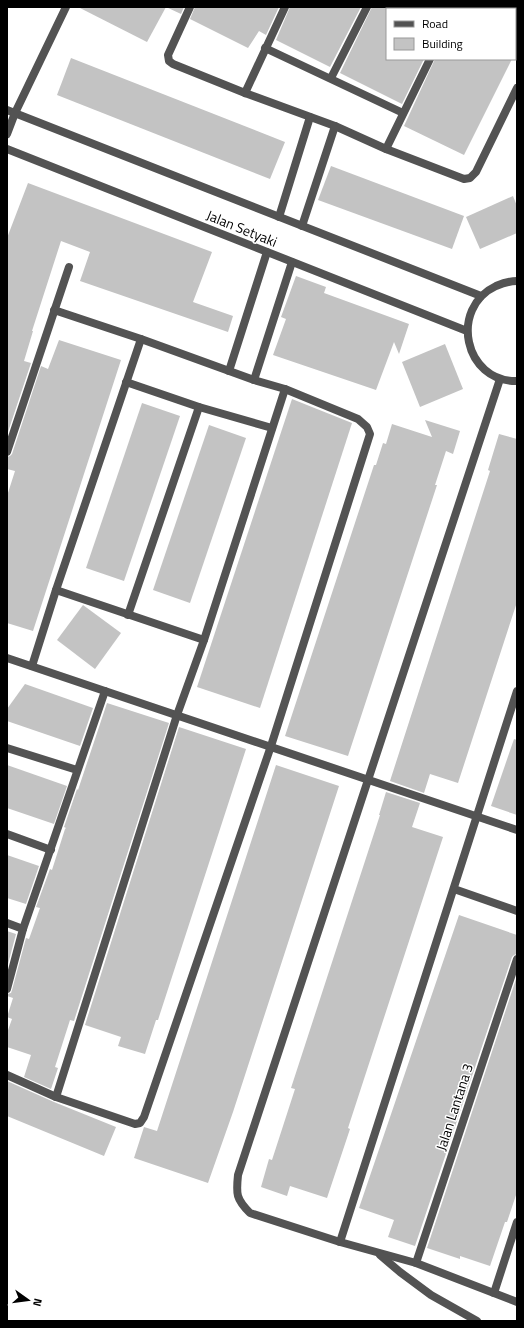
<svg xmlns="http://www.w3.org/2000/svg" width="524" height="1328" font-family="'Titillium Web',sans-serif">
	<style>
		.building { fill: #c3c3c3 }
		.lines { fill: none; stroke-linecap: round; stroke-linejoin: round }
		.minor { stroke: #535353; stroke-width: 8 }
		.labels { text-anchor: middle; dominant-baseline: central; stroke-width: 3; stroke-linejoin: round; paint-order: stroke }
		.street-label { font-size: 14px; fill: #000; stroke: #fff }
	</style>
	<rect width="100%" height="100%" fill="#fff"/>
	<g class="building">
		<path d="M78 7H166L147 42Z"/>
		<path d="M166 7H184L181 14Z"/>
		<path d="M195 7H279L266 35 259 31 248 48 190 19Z"/>
		<path d="M290 7H361L330 67 276 40Z"/>
		<path d="M372 7H387V59H424L402 104 340 73Z"/>
		<path d="M71 58 285 142 270 179 57 95Z"/>
		<path d="M435 59H512L464 155 404 126Z"/>
		<path d="M331 166 464 216 452 249 318 200Z"/>
		<path d="M28 183 212 252 193 302 233 316 228 332 80 281 90 252 61 241 32 331H33L24 361 31 363 7 435V238Z"/>
		<path d="M513 196 517 206V233L480 249 466 217Z"/>
		<path d="M296 276 326 287 324 293 409 324 399 354 394 342 376 390 273 355 286 319 281 317Z"/>
		<path d="M59 340 121 360 33 631 7 623V496L15 471 7 469V457L10 456 12 454 41 366 48 369Z"/>
		<path d="M445 344 463 389 420 407 402 362Z"/>
		<path d="M292 399 352 423 260 708 197 687Z"/>
		<path d="M142 403 180 416 124 581 86 568Z"/>
		<path d="M425 420 460 431 453 454 446 451 435 485H437L348 756 285 736 374 465H376L383 443 386 444 392 424 432 437Z"/>
		<path d="M209 425 246 438 190 603 153 590Z"/>
		<path d="M499 434 517 439V602L458 783 430 774 424 793 390 781 490 471 488 470Z"/>
		<path d="M83 605 121 633 95 669 57 640Z"/>
		<path d="M25 684 93 708 80 746 7 721V709Z"/>
		<path d="M107 703 169 723 74 1021 70 1020 55 1067 58 1068 51 1089 24 1077 31 1055 7 1047V1033L12 1019 7 1017 13 998 7 996V994L11 993 12 990 26 938 29 939 40 908 36 907 50 869 52 870 65 829 66 828 64 827 77 789 78 790Z"/>
		<path d="M179 727 246 749 158 1020H156L145 1054 118 1046 121 1037 85 1025Z"/>
		<path d="M514 739 517 740V815L491 806Z"/>
		<path d="M7 765 67 786 54 824 7 808Z"/>
		<path d="M276 765 339 786 233 1112 208 1183 134 1158 144 1127 157 1131Z"/>
		<path d="M386 792 420 803 412 827 443 837 348 1128 350 1129 327 1198 290 1186 287 1196 261 1187 269 1159 272 1160 295 1089 291 1088 380 815H379Z"/>
		<path d="M7 855 39 866 26 904 7 898Z"/>
		<path d="M459 915 517 935V954L514 955 512 957 415 1246 388 1237 394 1220 359 1208Z"/>
		<path d="M7 931 16 934 7 968Z"/>
		<path d="M517 976V1192L507 1222H505L490 1266 460 1256V1259L427 1248Z"/>
		<path d="M7 1081 54 1102 116 1127 104 1156 7 1116Z"/>
	</g>
	<g class="lines">
		<g class="minor">
			<path d="M190 7 168 55 169 61 173 64 245 93 335 126 386 149 464 179 470 178 476 172 517 88"/>
			<path d="M455 9 456 7"/>
			<path d="M265 48 403 113"/>
			<path d="M331 78 367 7"/>
			<path d="M245 93 285 7"/>
			<path d="M7 110 481 296"/>
			<path d="M7 134 15 113 66 7"/>
			<path d="M7 149 467 331"/>
			<path d="M386 149 430 59"/>
			<path d="M279 217 310 117"/>
			<path d="M302 226 335 126"/>
			<path d="M517 281C510 281 503 283 496 286 449 308 464 382 517 381"/>
			<path d="M229 371 267 252"/>
			<path d="M500 379 238 1175C236 1194 236 1199 250 1213L340 1242 416 1263 517 1302"/>
			<path d="M254 380 292 262"/>
			<path d="M126 382 199 407 272 428"/>
			<path d="M7 452 69 267"/>
			<path d="M56 590 204 640"/>
			<path d="M128 615 199 407"/>
			<path d="M7 658 517 830"/>
			<path d="M32 666 56 590 141 339"/>
			<path d="M7 748 77 770"/>
			<path d="M7 834 51 850"/>
			<path d="M454 889 517 911"/>
			<path d="M7 923 23 929"/>
			<path d="M7 989 23 929 105 691"/>
			<path d="M7 1075 56 1097 135 1124 140 1123 144 1117 271 746 370 434 367 427 358 419 285 389 254 380 141 339 54 310"/>
			<path d="M56 1097 177 715 204 640 285 389"/>
			<path d="M340 1242 517 691"/>
			<path d="M380 1255 400 1272 431 1295 477 1321"/>
			<path d="M416 1263 517 959"/>
			<path d="M494 1293 517 1222"/>
		</g>
	</g>
	<g class="labels">
		<g class="street-label">
			<text transform="translate(242 228) rotate(22)">Jalan Setyaki</text>
			<text transform="translate(454 1107) rotate(-72)">Jalan Lantana 3</text>
		</g>
	</g>
	<rect width="524" height="1328" fill="none" stroke="#000000" stroke-width="16"/>
	<rect x="386" y="8" width="130" height="52" fill="#ffffff" stroke="#999999"/>
	<rect x="394" y="21" width="20" height="6" fill="#535353" stroke="#999999"/>
	<text x="422" y="28" font-size="12" fill="#000000">Road</text>
	<rect x="394" y="38" width="20" height="12" fill="#c3c3c3" stroke="#999999"/>
	<text x="422" y="48" font-size="12" fill="#000000">Building</text>
	<g transform="translate(28 1300) rotate(104)" stroke="#ffffff" stroke-width="3" paint-order="stroke">
	<path d="M0-3L7 15L0 10L-7 15Z" fill="#000000"/>
	<text y="-6" font-size="11" font-weight="bold" text-anchor="middle" fill="#000000">N</text>
	</g>
</svg>
